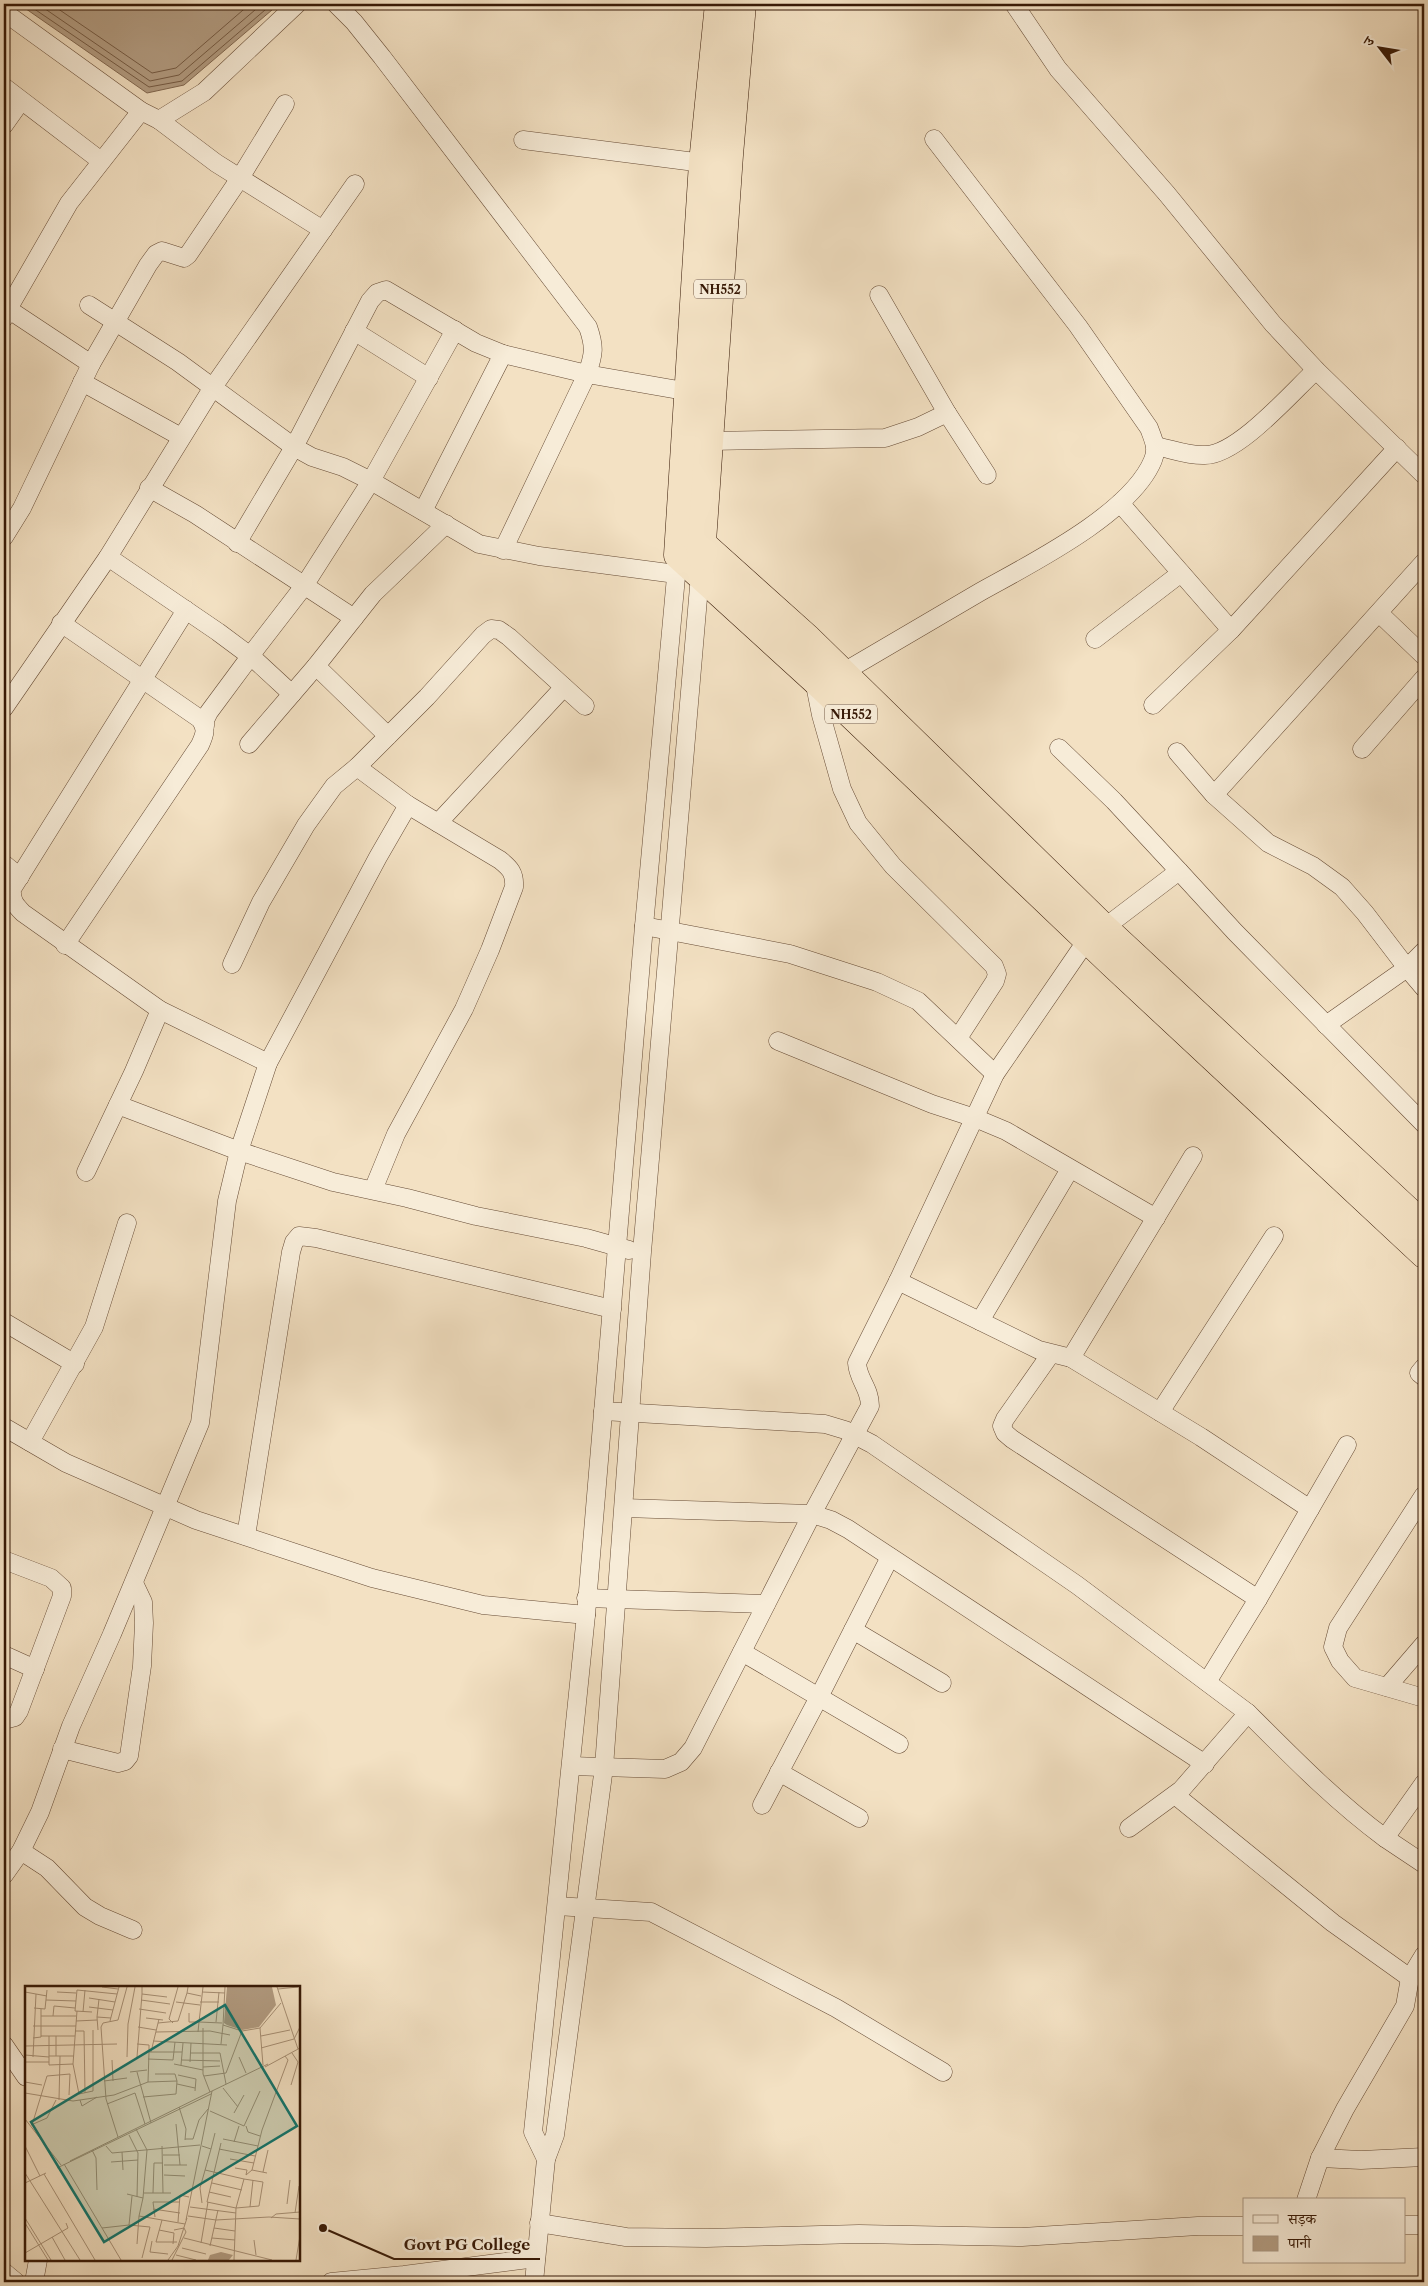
<svg xmlns="http://www.w3.org/2000/svg" width="1428" height="2286" font-family="'Libre Caslon Text','Noto Serif Devanagari',serif">
	<style>
		.water { fill: #b39d83; stroke: #816851 }
		.lines { fill: none; stroke-linecap: round; stroke-linejoin: round }
		.shore { stroke: #755b44; stroke-width: 1 }
		.minor-casing { stroke: #664b35; stroke-width: 19 }
		.trunk-casing { stroke: #371906; stroke-width: 29 }
		.minor { stroke: #f7ecd8; stroke-width: 18 }
		.trunk { stroke: #f3e1c3; stroke-width: 28 }
		.labels { text-anchor: middle; dominant-baseline: central; stroke-width: 5; stroke-linejoin: round; paint-order: stroke }
		.shield { fill: #f7ecd8; stroke: #715845; stroke-width: 1 }
		.shield-label { font-size: 12px; font-weight: bold; fill: #371906 }
		.inset-road { fill: none; stroke: #a89177; stroke-width: 1 }
		.view { fill: #0f766e; fill-opacity: 0.15; stroke: #0f766e; stroke-width: 2.5 }
		.inset-edge { fill: none; stroke: #371906; stroke-width: 2.5 }
		.leader { fill: none; stroke: #371906; stroke-width: 2 }
		.callout-dot { fill: #371906; stroke: #f7ecd8; stroke-width: 2 }
		.callout-label { font-size: 15px; text-anchor: middle; font-weight: bold; fill: #371906; stroke: #f7ecd8; stroke-width: 5; stroke-linejoin: round; paint-order: stroke }
	</style>
	<rect width="100%" height="100%" fill="#f3e1c3"/>
	<filter id="stains"><feTurbulence type="fractalNoise" baseFrequency=".004" numOctaves="4"/><feColorMatrix values="0 0 0 0 .2 0 0 0 0 .09 0 0 0 0 .02 0 0 0 .5 -.17"/></filter>
	<radialGradient id="worn" r=".72"><stop offset=".6" stop-color="#630" stop-opacity="0"/><stop offset="1" stop-color="#630" stop-opacity=".3"/></radialGradient>
	<path class="water" d="M19 4H279L184 85 147 93Z"/>
	<g class="lines">
		<g class="shore">
			<path d="M27 4 149 87 182 81 272 4"/>
			<path d="M38 4 150 81 179 75 262 4"/>
			<path d="M51 4 152 73 176 68 250 4"/>
		</g>
		<defs>
			<g id="minor">
				<path d="M336 4 354 22 382 57 588 327C595 347 594 354 587 374L503 550"/>
				<path d="M1014 4 1058 69 1167 194 1273 324 1316 370 1424 475"/>
				<path d="M4 12 141 111 159 120 204 92 297 4"/>
				<path d="M4 87 101 161"/>
				<path d="M159 120 216 163 323 230"/>
				<path d="M4 125 21 101"/>
				<path d="M523 140 703 163"/>
				<path d="M879 295 947 413 987 475"/>
				<path d="M89 305 178 362 294 447 312 457 343 467 371 481 479 544 539 556 676 574"/>
				<path d="M4 307 8 309 69 203 141 111"/>
				<path d="M4 318 8 309 91 364"/>
				<path d="M354 331 429 378"/>
				<path d="M82 382 181 437"/>
				<path d="M710 441 885 438 918 427 947 413"/>
				<path d="M1156 446C1171 449 1189 456 1205 455 1238 455 1292 392 1316 370"/>
				<path d="M149 488 195 514 354 618"/>
				<path d="M1120 503 1231 630"/>
				<path d="M423 511 503 354"/>
				<path d="M4 537 22 508 91 364 148 265 156 254 162 251 184 258 188 255 240 178 285 104"/>
				<path d="M237 543 294 447 370 301 377 293 386 290 476 343 503 354 587 374 690 392"/>
				<path d="M108 557 218 632 253 658 292 694"/>
				<path d="M186 610 12 889C11 900 15 905 23 913L160 1010 268 1063"/>
				<path d="M1379 613 1424 656"/>
				<path d="M61 623 200 719C207 729 205 734 200 745L65 945"/>
				<path d="M1095 639 1181 573"/>
				<path d="M250 656 304 586 371 481 455 330"/>
				<path d="M316 666 388 736"/>
				<path d="M842 673C888 646 934 619 980 592 1030 564 1131 514 1153 460 1158 448 1153 439 1149 428L1078 326 934 139"/>
				<path d="M814 680 821 715 842 789 858 823 893 866 994 966 997 974 995 981 958 1038"/>
				<path d="M1153 705 1231 630 1397 448"/>
				<path d="M4 708 108 557 213 387 355 184"/>
				<path d="M205 726V720L209 712 249 658H253"/>
				<path d="M249 744 316 666 373 594 446 524"/>
				<path d="M1059 748 1114 801 1179 871"/>
				<path d="M1362 749 1424 678"/>
				<path d="M1177 752 1214 795 1268 843 1313 866 1342 887 1365 913 1407 968 1424 988"/>
				<path d="M357 767 427 697 483 635 491 629 499 630 509 637 585 706"/>
				<path d="M1214 795 1424 562"/>
				<path d="M438 823 564 687"/>
				<path d="M4 864 20 877"/>
				<path d="M644 926 790 954 877 982 918 1001 995 1074"/>
				<path d="M1104 928 1179 871 1235 932 1424 1124"/>
				<path d="M1326 1025 1407 968 1424 951"/>
				<path d="M778 1041 932 1104 975 1118 1006 1131 1156 1218"/>
				<path d="M118 1105 239 1151 333 1182 407 1198 476 1216 586 1238 629 1250"/>
				<path d="M86 1172 134 1071 160 1010"/>
				<path d="M373 1190 396 1134 464 1009 490 950 514 887C515 873 510 868 500 860L408 805"/>
				<path d="M898 1281 1039 1350 1071 1358 1201 1437 1310 1509"/>
				<path d="M980 1321 1070 1169"/>
				<path d="M4 1322 75 1364"/>
				<path d="M1050 1355 1005 1419 1002 1426 1005 1433 1012 1439 1258 1599"/>
				<path d="M1071 1358 1193 1156"/>
				<path d="M1424 1367 1419 1373 1424 1377"/>
				<path d="M603 1411 825 1424 845 1430 872 1444 1077 1585 1248 1713"/>
				<path d="M1160 1412 1274 1236"/>
				<path d="M4 1427 66 1463 196 1520 314 1559 372 1578 483 1605 586 1615"/>
				<path d="M30 1442 94 1327 127 1223"/>
				<path d="M1424 1495 1338 1628 1333 1647 1340 1661 1355 1678 1424 1698"/>
				<path d="M624 1508 812 1514 831 1520 848 1529 1205 1764"/>
				<path d="M246 1536 291 1252 294 1242 299 1236 316 1238 612 1309"/>
				<path d="M4 1560 51 1578 62 1588V1596L19 1711 15 1717 4 1720"/>
				<path d="M586 1598 766 1604"/>
				<path d="M853 1630 942 1683"/>
				<path d="M742 1652 899 1744"/>
				<path d="M4 1655 35 1669"/>
				<path d="M1207 1682 1258 1599 1347 1445"/>
				<path d="M1387 1687 1424 1644"/>
				<path d="M62 1749 118 1763 125 1761 129 1756 142 1666 144 1623 143 1602 134 1583"/>
				<path d="M571 1766 665 1769 681 1762 693 1748 812 1514 870 1406C870 1388 858 1380 857 1363L898 1281 995 1074 1087 940"/>
				<path d="M779 1772 859 1818"/>
				<path d="M1424 1783 1385 1838 1424 1864"/>
				<path d="M1175 1795 1333 1923 1410 1978 1405 2006 1345 2109 1320 2158 1306 2200"/>
				<path d="M762 1805 819 1697 890 1557"/>
				<path d="M1129 1828 1181 1790 1248 1713C1292 1757 1335 1801 1385 1838"/>
				<path d="M21 1851 47 1868 85 1907 100 1916 133 1930"/>
				<path d="M4 1875 21 1851 40 1812 71 1726 112 1634 200 1423 227 1201 239 1151 268 1063 378 857 408 805 357 767 334 786 306 825 261 902 232 964"/>
				<path d="M557 1906 651 1912 836 2008 943 2072"/>
				<path d="M1410 1978 1424 1955"/>
				<path d="M4 2045 26 2077"/>
				<path d="M1320 2158 1361 2160 1424 2157"/>
				<path d="M546 2159 533 2132 586 1615 644 926 678 555"/>
				<path d="M539 2223 626 2237 706 2238 859 2234 1022 2237 1198 2226H1244"/>
				<path d="M1404 2225H1424"/>
				<path d="M4 2272 16 2282"/>
				<path d="M34 2282 38 2260"/>
				<path d="M331 2282 404 2275 536 2258"/>
				<path d="M534 2282 546 2159 555 2135 604 1767 642 1252 700 575"/>
			</g>
			<g id="trunk">
				<path d="M719 4 703 163 678 555 814 679 1112 963 1424 1254"/>
				<path d="M681 525 808 639 1104 928 1424 1226"/>
				<path d="M701 556 729 155 742 4"/>
			</g>
		</defs>
		<use href="#minor" class="minor-casing"/>
		<use href="#trunk" class="trunk-casing"/>
		<use href="#minor" class="minor"/>
		<use href="#trunk" class="trunk"/>
	</g>
	<g class="labels">
		<g class="shield">
			<rect x="694" y="279.5" width="52" height="19" rx="4"/>
			<rect x="825" y="704.5" width="52" height="19" rx="4"/>
		</g>
		<g class="shield-label">
			<text x="720" y="289">NH552</text>
			<text x="851" y="714">NH552</text>
		</g>
	</g>
	<g transform="translate(25 1986)">
		<rect width="275" height="275" fill="#f3e1c3"/>
		<path d="M202 1H247L251 19 234 41 217 44 202 39 199 37ZM196 266 208 269 204 274H183L185 269Z" fill="#b39d83"/>
		<path class="inset-road" d="M77 1 93 3M117 1V8L142 11M163 1 162 7 176 10M178 1 174 36 197 37M200 1 198 39 217 45 235 42M252 1 273 63M253 3 273 1M0 6 22 10M32 6 51 7M177 6 200 7M64 12 90 16M21 14 51 15M116 14 145 18M151 16 175 19M175 16H194M64 21 88 24M9 22 20 23 22 4M114 23 141 27M58 26 60 4M67 26 50 25 52 4 92 8M164 27V36H174L173 46M16 30H51M28 30 29 20 50 22M72 31 74 13M121 32 138 34M51 35 72 34M85 35 94 1M191 36 194 6M133 37 153 35 162 7M148 37 144 33 153 1M8 40H51M113 41 131 44M178 42V88L185 106M73 44 72 31 86 32M50 45H59L60 107M131 46 185 45 205 49M16 50H50M24 50V79L48 78 52 25M31 50V70M236 50 265 44M8 52 16 51V23M128 55 202 59M112 58 124 59V64M196 58 198 39M0 60 92 58M236 62 269 53 275 41M126 66 134 33M166 67H195L201 98M0 69 24 71M24 70H49M8 71 11 8M102 71 103 38 110 1M112 71 117 8M214 71 221 87M123 73 148 74 150 56M87 74 88 95M157 74 195 75M0 76H24M165 76 166 57M48 78 54 108 68 105V44M149 78 178 84M156 79 158 57M238 79 235 42 256 17M178 81 195 80M240 81 275 62M105 86 122 84M112 86 126 137M153 89 171 93 170 105M179 90 201 87 217 45M79 95 102 92M0 96 17 99M123 96 124 66H157M152 98 170 102M266 99 273 76 267 67M198 102 213 121M0 107 48 115 89 109 123 96 152 95 150 88H130M118 111 151 108 152 95M34 114 35 70M55 114 57 120 72 111M82 118 110 107 120 138M154 121 161 143 160 154M185 125 219 140 235 105M209 127 219 109M0 133 36 179M151 138 155 179M6 139 22 132 31 114M7 139 22 90 45 88 44 109M221 140 223 146 235 150M111 143 122 164 118 212M104 149 113 167 112 211M93 151 81 113 76 41 78 37 93 34 102 1M160 153H168L174 134 183 123M198 153 233 160M209 156 214 140M196 157 182 216 211 222 234 220 238 196 219 193M0 160 15 190M81 160 87 167 175 159M137 160 138 207M186 163 190 147M194 163 230 170M67 164 71 172 72 204M97 166 98 184M138 169H155M205 173 229 177M45 175 187 105M86 176 113 174M39 178 96 274M139 179H162M32 182 186 108M210 182 222 184 221 189M180 184 219 193 211 222 209 274M227 184 242 187M238 186 243 164M0 187 55 274M19 188 70 274M139 189 160 190M221 189 227 184 237 144 263 74 260 70M0 197 21 187M187 197 217 204M184 206 206 211M119 207H146M128 207 129 177H138M102 208 118 212 114 230M177 217 175 202 186 163 177 160M262 218 265 194M165 221 211 227M225 221 228 194M128 223 155 227M270 227 274 200M163 230 191 234 244 231 275 233M130 231 128 216H155M0 232 26 274M246 232 251 228 275 226M137 234 131 256H152M161 234 187 105 243 78M153 236 155 209 164 211M0 237 23 274M104 239 125 241 117 272M77 242 104 239 107 210M189 242 210 245M134 244 149 247 148 258M27 251 40 274M159 252 247 274M187 252 210 254M229 254 231 269M127 255 125 266 143 268M176 257 183 216M112 258 114 230 160 238M185 260 193 224M157 262 181 268M0 267 43 242 41 237M151 269 171 274M143 274 153 260 162 232M147 274 161 246 159 242 149 244M271 274 275 250"/>
		<path class="view" d="M200 19 272 140 79 256 6 136Z"/>
		<rect width="275" height="275" class="inset-edge"/>
	</g>
	<path class="leader" d="M323 2228L394 2259H540"/>
	<circle class="callout-dot" cx="323" cy="2228" r="5"/>
	<g class="callout-label">
		<text x="467" y="2250">Govt PG College</text>
	</g>
	<rect width="1428" height="2286" fill="none" stroke="#f3e1c3" stroke-width="20"/>
	<rect x="5" y="5" width="1418" height="2276" fill="none" stroke="#371906" stroke-width="2.5"/>
	<rect x="10" y="10" width="1408" height="2266" fill="none" stroke="#371906"/>
	<rect x="1243" y="2198" width="162" height="65" fill="#f7ecd8" stroke="#aa9884"/>
	<rect x="1253" y="2215" width="25" height="8" fill="#f7ecd8" stroke="#aa9884"/>
	<text x="1288" y="2224" font-size="15" fill="#371906">सड़क</text>
	<rect x="1253" y="2236" width="25" height="15" fill="#b39d83" stroke="#aa9884"/>
	<text x="1288" y="2248" font-size="15" fill="#371906">पानी</text>
	<g transform="translate(1380 48) rotate(301)" stroke="#f7ecd8" stroke-width="4" paint-order="stroke">
	<path d="M0-4L9 19L0 12L-9 19Z" fill="#371906"/>
	<text y="-8" font-size="14" font-weight="bold" text-anchor="middle" fill="#371906">उ</text>
	</g>
	<rect width="100%" height="100%" filter="url(#stains)"/>
	<rect width="100%" height="100%" fill="url(#worn)"/>
</svg>
